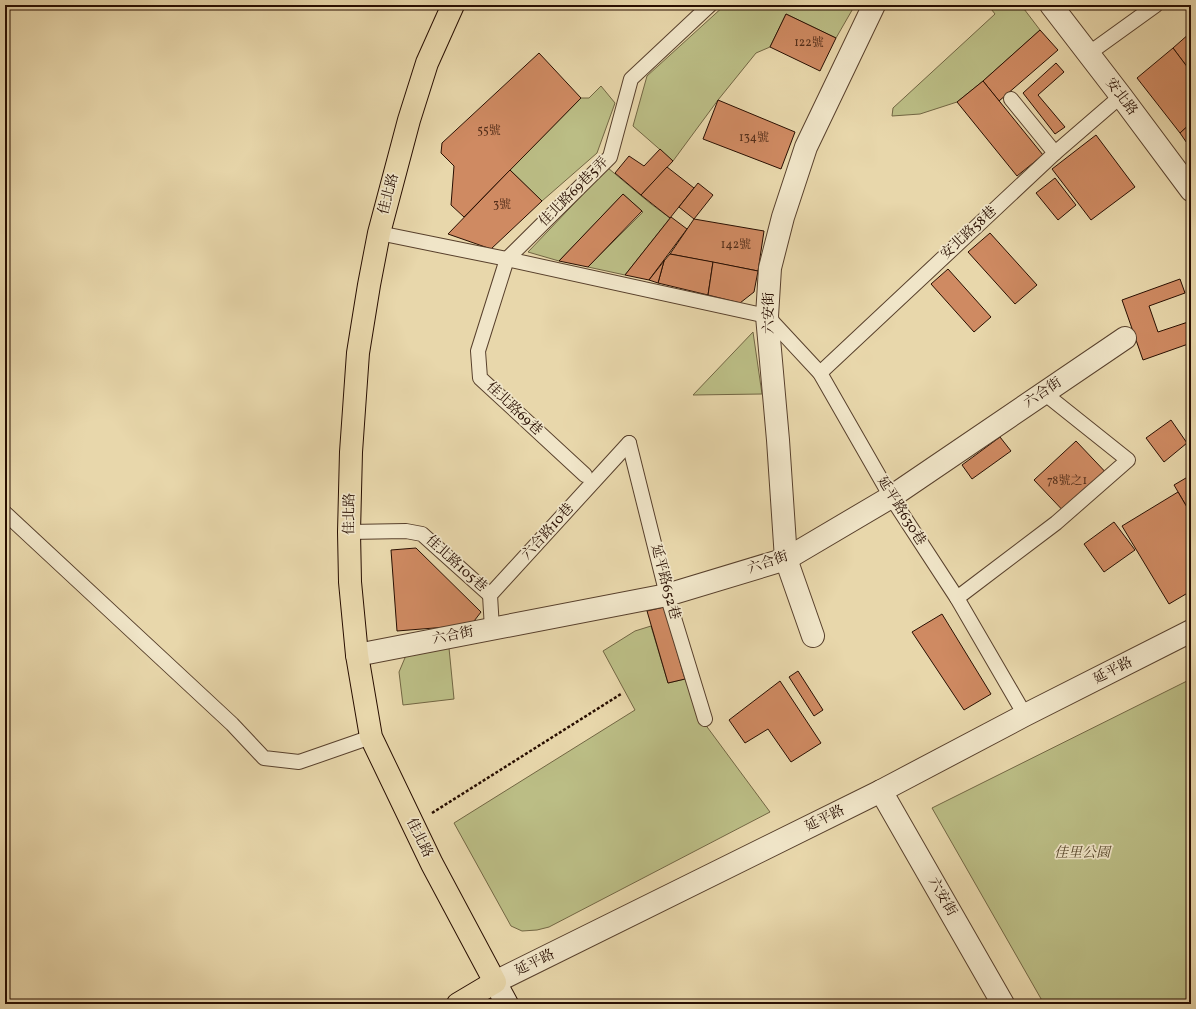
<svg xmlns="http://www.w3.org/2000/svg" width="1196" height="1009" font-family="Vollkorn,'Noto Serif TC',serif">
	<style>
		.green { fill: #bbbd85; stroke: #726643 }
		.building { fill: #cf8a62; stroke: #280e01 }
		.lines { fill: none; stroke-linecap: round; stroke-linejoin: round }
		.lane-casing { stroke: #58402c; stroke-width: 16 }
		.street-casing { stroke: #58402c; stroke-width: 24 }
		.secondary-casing { stroke: #280e01; stroke-width: 24 }
		.primary-casing { stroke: #280e01; stroke-width: 24 }
		.path { stroke: #280e01; stroke-width: 2.5; stroke-dasharray: 3 2; stroke-linecap: butt }
		.lane { stroke: #f0e5c8; stroke-width: 14 }
		.street { stroke: #f0e5c8; stroke-width: 22 }
		.secondary { stroke: #f0e5c8; stroke-width: 22 }
		.primary { stroke: #e8d7ab; stroke-width: 22 }
		.labels { text-anchor: middle; dominant-baseline: central; stroke-width: 3.5; stroke-linejoin: round; paint-order: stroke }
		.number-label { font-size: 12px; fill: #522d19 }
		.street-label { font-size: 14px; fill: #280e01; stroke: #f0e5c8 }
		.park-label { font-size: 14px; font-style: italic; fill: #5b4b2f; stroke: #f0e5c8 }
	</style>
	<rect width="100%" height="100%" fill="#e8d7ab"/>
	<filter id="stains"><feTurbulence type="fractalNoise" baseFrequency=".005" numOctaves="4"/><feColorMatrix values="0 0 0 0 .2 0 0 0 0 .09 0 0 0 0 .02 0 0 0 .5 -.17"/></filter>
	<radialGradient id="worn" r=".72"><stop offset=".6" stop-color="#630" stop-opacity="0"/><stop offset="1" stop-color="#630" stop-opacity=".3"/></radialGradient>
	<g class="green">
		<path d="M725 5H855L836 38 786 14 770 47 756 53 718 100 673 161 633 126 647 76Z"/>
		<path d="M988 5H1021L1040 30 983 81 957 102 920 114 892 116 893 108 995 14Z"/>
		<path d="M601 86 615 103 597 153 542 201 510 170 581 98H589Z"/>
		<path d="M608 168 651 204 670 218 625 275 588 267 643 212 623 194 559 261 528 252Z"/>
		<path d="M753 332 762 394 693 395Z"/>
		<path d="M651 626 668 683 685 679 699 716 770 812 549 927 537 930 522 931 511 926 454 823 635 710 603 651 635 631Z"/>
		<path d="M449 648 454 699 403 705 399 672 407 653Z"/>
		<path d="M1191 679V1004H1044L932 808Z"/>
	</g>
	<g class="building">
		<path d="M786 14 836 38 820 71 770 47Z"/>
		<path d="M1040 30 1058 50 999 101 983 81Z"/>
		<path d="M1190 33 1191 34V72L1173 48Z"/>
		<path d="M1173 48 1191 72V123L1180 133 1137 78Z"/>
		<path d="M539 53 581 98 464 217 451 205 454 166 441 153 442 143Z"/>
		<path d="M1056 63 1064 72 1038 95 1065 127 1055 134 1023 93Z"/>
		<path d="M983 81 1043 155 1017 176 957 102Z"/>
		<path d="M718 100 795 132 781 169 703 139Z"/>
		<path d="M1191 123V149L1180 133Z"/>
		<path d="M1096 135 1135 187 1091 220 1052 169Z"/>
		<path d="M660 149 673 161 641 195 615 173 629 156 644 166Z"/>
		<path d="M667 167 694 188 670 218 641 195Z"/>
		<path d="M510 170 542 201 491 249 448 234Z"/>
		<path d="M1055 178 1076 205 1058 220 1036 193Z"/>
		<path d="M698 183 713 195 694 219 679 207Z"/>
		<path d="M623 194 642 211 588 267 559 261Z"/>
		<path d="M671 217 687 229 649 280 625 275Z"/>
		<path d="M694 219 764 231 758 271 670 254Z"/>
		<path d="M990 233 1037 285 1015 304 968 252Z"/>
		<path d="M670 254 713 262 708 295 658 283 664 261Z"/>
		<path d="M664 261 658 283 649 280Z"/>
		<path d="M713 262 758 271 754 292 740 303 708 295Z"/>
		<path d="M948 269 991 317 974 332 931 284Z"/>
		<path d="M1180 279 1185 293 1149 306 1158 332 1191 321V343L1143 360 1122 300Z"/>
		<path d="M1171 420 1187 443 1164 462 1146 438Z"/>
		<path d="M1000 437 1011 451 972 479 962 465Z"/>
		<path d="M1076 441 1112 479 1070 518 1034 480Z"/>
		<path d="M1191 475V514L1174 485Z"/>
		<path d="M1178 492 1191 514V591L1169 604 1122 526Z"/>
		<path d="M1114 522 1135 550 1104 572 1084 544Z"/>
		<path d="M416 548 481 612 471 625 397 631 391 550Z"/>
		<path d="M664 607 685 679 668 683 647 611Z"/>
		<path d="M942 614 991 694 964 710 912 632Z"/>
		<path d="M798 671 823 710 814 716 789 677Z"/>
		<path d="M780 681 821 743 791 762 768 729 745 743 729 720Z"/>
	</g>
	<g class="lines">
		<defs>
			<g id="lane">
				<path d="M1088 54 1156 5"/>
				<path d="M1011 99 1055 153"/>
				<path d="M379 233 507 259 767 316 820 373 891 497 957 598 1025 715"/>
				<path d="M820 373 1055 153 1121 96"/>
				<path d="M629 443 667 595 705 719"/>
				<path d="M585 475 480 378 478 351 507 259 610 157 631 79 710 5"/>
				<path d="M5 513 232 724 264 758 299 762 371 737"/>
				<path d="M349 532 406 531 422 534 490 595"/>
				<path d="M957 598 1056 523 1128 460 1044 393"/>
				<path d="M492 629 490 595 629 443"/>
			</g>
			<g id="street">
				<path d="M1051 5 1121 96 1191 190"/>
				<path d="M813 636 786 559 778 440 767 316 770 268 783 217 806 147 874 5"/>
				<path d="M357 655 667 595 786 559 891 497 1125 338"/>
				<path d="M881 791 1003 1004"/>
				<path d="M495 982 881 791 1025 715 1191 631"/>
			</g>
			<path id="secondary" d="M495 982 507 1004"/>
			<path id="primary" d="M453 5 427 63 409 120 379 233 369 285 358 353 351 452 349 532 350 582 357 655 371 737 432 864 495 982 458 1004"/>
		</defs>
		<use href="#lane" class="lane-casing"/>
		<use href="#street" class="street-casing"/>
		<use href="#secondary" class="secondary-casing"/>
		<use href="#primary" class="primary-casing"/>
		<path class="path" d="M432 813 621 694"/>
		<use href="#lane" class="lane"/>
		<use href="#street" class="street"/>
		<use href="#secondary" class="secondary"/>
		<use href="#primary" class="primary"/>
	</g>
	<g class="labels">
		<g class="number-label">
			<text x="809" y="43">122號</text>
			<text x="489" y="131">55號</text>
			<text x="754" y="138">134號</text>
			<text x="502" y="205">3號</text>
			<text x="736" y="245">142號</text>
			<text x="1067" y="481">78號之1</text>
		</g>
		<g class="street-label">
			<text transform="translate(1121 97) rotate(53)">安北路</text>
			<text transform="translate(574 192) rotate(-45)">佳北路69巷5弄</text>
			<text transform="translate(389 194) rotate(-75)">佳北路</text>
			<text transform="translate(969 233) rotate(-43)">安北路58巷</text>
			<text transform="translate(769 313) rotate(-90)">六安街</text>
			<text transform="translate(1043 393) rotate(-34)">六合街</text>
			<text transform="translate(514 409) rotate(43)">佳北路69巷</text>
			<text transform="translate(901 511) rotate(58)">延平路630巷</text>
			<text transform="translate(350 514) rotate(-89)">佳北路</text>
			<text transform="translate(548 532) rotate(-48)">六合路10巷</text>
			<text transform="translate(768 563) rotate(-19)">六合街</text>
			<text transform="translate(456 564) rotate(42)">佳北路105巷</text>
			<text transform="translate(665 582) rotate(75)">延平路652巷</text>
			<text transform="translate(453 636) rotate(-11)">六合街</text>
			<text transform="translate(1113 671) rotate(-27)">延平路</text>
			<text transform="translate(825 819) rotate(-26)">延平路</text>
			<text transform="translate(419 838) rotate(64)">佳北路</text>
			<text transform="translate(942 897) rotate(60)">六安街</text>
			<text transform="translate(535 963) rotate(-26)">延平路</text>
		</g>
		<g class="park-label">
			<text x="1082" y="853">佳里公園</text>
		</g>
	</g>
	<rect width="1196" height="1009" fill="none" stroke="#e8d7ab" stroke-width="20"/>
	<rect x="6" y="6" width="1184" height="997" fill="none" stroke="#280e01" stroke-width="2"/>
	<rect x="10" y="10" width="1176" height="989" fill="none" stroke="#280e01"/>
	<rect width="100%" height="100%" filter="url(#stains)"/>
	<rect width="100%" height="100%" fill="url(#worn)"/>
</svg>
